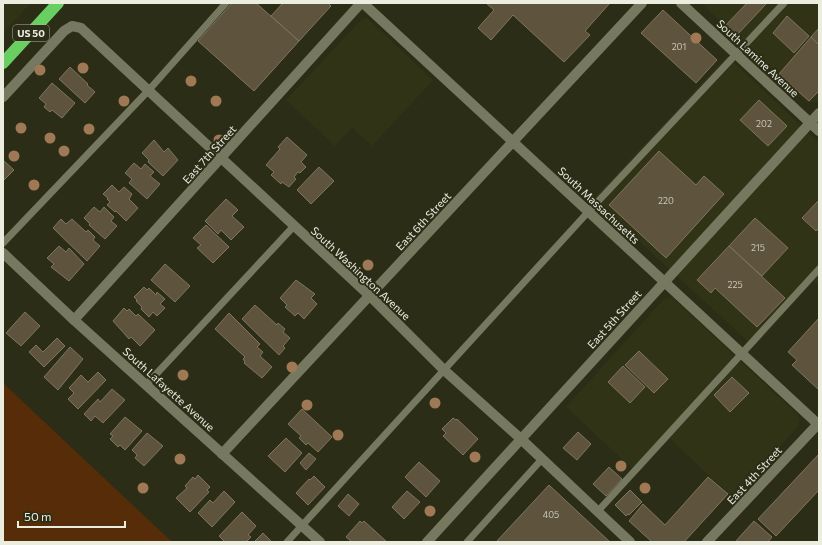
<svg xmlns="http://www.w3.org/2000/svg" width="822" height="545" font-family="Commissioner,sans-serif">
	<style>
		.built { fill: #303315 }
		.green { fill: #572c08 }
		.building { fill: #5e533d; stroke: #80755d }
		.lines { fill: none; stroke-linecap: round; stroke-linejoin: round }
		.lane { stroke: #767960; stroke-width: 7 }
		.street { stroke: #767960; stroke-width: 10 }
		.highway { stroke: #6acf63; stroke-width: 12 }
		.tree { fill: #9f7955 }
		.labels { text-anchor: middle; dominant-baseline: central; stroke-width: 4; stroke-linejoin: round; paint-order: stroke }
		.number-label { font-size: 9px; fill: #c8c6b6 }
		.shield { fill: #2b2d17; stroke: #b1b3a3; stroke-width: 1 }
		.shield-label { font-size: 10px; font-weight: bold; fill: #ebeddf }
		.street-label { font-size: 11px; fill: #ebeddf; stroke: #2b2d17 }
	</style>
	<rect width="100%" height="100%" fill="#2b2d17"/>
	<g class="built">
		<path d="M3 3H31L3 33Z"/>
		<path d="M701 3H819V101L814 103 806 102Z"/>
		<path d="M367 18 433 80 372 146 352 128 335 146 286 100 361 20Z"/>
		<path d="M727 56 819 143V286L813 282 754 347 593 199Z"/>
		<path d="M667 298H673L797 414 800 420 798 427 732 497 670 439 638 474 566 407 662 301Z"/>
	</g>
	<path class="green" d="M3 383 172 542H3Z"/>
	<g class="building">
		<path d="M232 3H256L299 41 254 91 198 41Z"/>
		<path d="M283 3H328L331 6 299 41 271 16Z"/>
		<path d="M486 3H610L585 31 590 35 564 62 513 15 491 40 478 28 494 10Z"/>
		<path d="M747 3H767L736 36 725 26Z"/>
		<path d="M663 10 717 60 696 83 641 33Z"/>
		<path d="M787 16 809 36 794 53 773 33Z"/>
		<path d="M819 28V45L811 37Z"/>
		<path d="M811 37 819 45V91L809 101 779 74Z"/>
		<path d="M70 67 88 84 87 85 95 92 85 103 59 79Z"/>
		<path d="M52 83 75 103 62 118 52 110 50 112 44 107 46 104 39 98Z"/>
		<path d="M759 100 787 126 768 146 740 120Z"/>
		<path d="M287 137 307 155 301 162 306 167 300 173 298 172 294 177 296 179 289 187 282 182 281 184 271 175 274 172 266 165 280 149 278 147Z"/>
		<path d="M154 140 164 152 168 148 178 160 163 176 148 162 149 160 142 153Z"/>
		<path d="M659 151 696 185 704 176 724 194 666 258 609 205Z"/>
		<path d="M3 160 14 170 3 181Z"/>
		<path d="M134 163 141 169 145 164 154 172 150 176 160 184 147 199 129 183 132 179 125 173Z"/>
		<path d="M319 167 334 181 311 204 297 190Z"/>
		<path d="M112 185 119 192 124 187 132 194 129 199 138 208 126 221 116 211 115 212 107 205 110 202 107 199 108 198 103 194Z"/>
		<path d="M226 199 238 210 232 216 244 227 231 240 221 230 218 234 205 221Z"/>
		<path d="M819 200V228L816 231 802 218Z"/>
		<path d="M94 207 100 212 104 207 114 217 111 221 117 226 105 239 89 225 90 224 84 218Z"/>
		<path d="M755 218 788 248 762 276 729 246Z"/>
		<path d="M61 219 66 224 72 219 86 232 88 230 95 237 93 240 100 246 87 261 53 228Z"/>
		<path d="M206 225 229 247 213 263 197 248 201 245 193 238Z"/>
		<path d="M59 246 66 252 69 248 84 264 69 281 51 267 54 264 47 258Z"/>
		<path d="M729 246 785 298 757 327 715 288 711 293 697 280Z"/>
		<path d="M165 264 190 286 175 302 151 280Z"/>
		<path d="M296 280 315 294 311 298 317 304 304 319 298 313 295 316 285 307 287 305 280 298Z"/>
		<path d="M144 287 147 290 149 288 156 295 157 292 165 299 160 304 165 308 157 316 153 312 149 317 141 309 142 307 136 301 137 300 134 297Z"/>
		<path d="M255 305 277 325 278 323 285 329 283 332 290 338 283 346 285 348 279 355 242 319Z"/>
		<path d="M124 308 127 311 129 309 136 316 138 314 155 330 140 346 131 337 129 339 113 321Z"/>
		<path d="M25 312 40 326 21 346 6 333Z"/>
		<path d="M229 313 260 344 257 347 263 352 260 356 272 367 262 378 244 363 245 362 243 359 245 357 215 329Z"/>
		<path d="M819 318V390L792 365 797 360 788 352Z"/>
		<path d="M57 338 65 346 44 367 29 352 36 345 43 352Z"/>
		<path d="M70 347 83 359 58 390 44 377Z"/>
		<path d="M639 351 668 379 654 393 625 365Z"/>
		<path d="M623 366 645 387 630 403 608 382Z"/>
		<path d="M98 372 106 380 78 409 68 399 74 393 69 388 81 375 88 382Z"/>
		<path d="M732 377 749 393 730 412 714 395Z"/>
		<path d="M112 389 125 400 103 423 95 416 91 421 84 414 98 399 100 402Z"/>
		<path d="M302 409 332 437 318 452 308 443 306 445 299 438 301 436 288 424Z"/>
		<path d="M125 417 142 431 125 450 120 445 118 447 110 439 113 436 110 434Z"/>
		<path d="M453 418 456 420 457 419 478 439 463 455 443 436 446 433 442 429Z"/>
		<path d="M578 432 591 444 577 460 563 448Z"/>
		<path d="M147 433 163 446 144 466 135 458 137 455 132 450Z"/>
		<path d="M286 438 302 453 285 472 268 456Z"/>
		<path d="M309 453 316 459 306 470 300 463Z"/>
		<path d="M819 454V490L776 536 758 519Z"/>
		<path d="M419 462 440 481 426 497 405 477Z"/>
		<path d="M609 467 622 479 606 496 593 484Z"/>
		<path d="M198 475 210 487 207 490 209 492 190 512 176 498 187 488 185 486 193 477 195 479Z"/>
		<path d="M314 476 325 487 308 505 296 493 309 479 310 480Z"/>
		<path d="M708 477 728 494 684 542H652L629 521 643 504 665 525Z"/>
		<path d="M549 485 610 542H496Z"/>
		<path d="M630 490 642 502 629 515 628 514 626 516 615 505Z"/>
		<path d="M224 491 235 502 212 527 198 513 210 500 213 503Z"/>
		<path d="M407 491 420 502 404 519 392 507Z"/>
		<path d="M348 494 359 504 349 516 338 506Z"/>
		<path d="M242 512 256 526 248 535 251 537 246 542H225L219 536Z"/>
		<path d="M360 521 362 523 364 521 387 542H352L346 537Z"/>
		<path d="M754 521 772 537 768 542H735Z"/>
		<path d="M263 533 272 542H254Z"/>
	</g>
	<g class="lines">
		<g class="lane">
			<path d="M3 243 148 91 226 3"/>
			<path d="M146 385 294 226"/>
			<path d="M598 511 819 269"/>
			<path d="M287 542 589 211 784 3"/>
			<path d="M467 542 542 459"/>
		</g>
		<g class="street">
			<path d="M363 3 819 425"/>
			<path d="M681 3 819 131"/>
			<path d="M3 97 64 31 72 26 81 28 370 296 444 370 521 439 630 542"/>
			<path d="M3 253 74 320 320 542"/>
			<path d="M74 320 361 3"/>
			<path d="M222 454 642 3"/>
			<path d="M427 542 819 113"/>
			<path d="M707 542 818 424"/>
		</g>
		<path class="highway" d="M3 63 58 3"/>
	</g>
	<g class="tree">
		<circle cx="696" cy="38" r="5.5"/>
		<circle cx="83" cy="68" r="5.5"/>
		<circle cx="40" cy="70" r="5.5"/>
		<circle cx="191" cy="81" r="5.5"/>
		<circle cx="124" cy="101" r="5.5"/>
		<circle cx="216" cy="101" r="5.5"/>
		<circle cx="21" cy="128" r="5.5"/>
		<circle cx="89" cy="129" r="5.5"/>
		<circle cx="50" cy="138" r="5.5"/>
		<circle cx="219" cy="140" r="5.5"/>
		<circle cx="64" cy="151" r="5.5"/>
		<circle cx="14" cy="156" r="5.5"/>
		<circle cx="34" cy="185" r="5.5"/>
		<circle cx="368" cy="265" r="5.5"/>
		<circle cx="292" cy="367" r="5.5"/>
		<circle cx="183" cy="375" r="5.5"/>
		<circle cx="435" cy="403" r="5.5"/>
		<circle cx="307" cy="405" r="5.5"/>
		<circle cx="338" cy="435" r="5.5"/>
		<circle cx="475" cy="457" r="5.5"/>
		<circle cx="180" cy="459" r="5.5"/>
		<circle cx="621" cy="466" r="5.5"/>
		<circle cx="143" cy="488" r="5.5"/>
		<circle cx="645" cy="488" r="5.5"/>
		<circle cx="430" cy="511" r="5.5"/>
	</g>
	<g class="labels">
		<g class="number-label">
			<text x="679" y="46">201</text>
			<text x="764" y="123">202</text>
			<text x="666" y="200">220</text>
			<text x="758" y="247">215</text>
			<text x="735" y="284">225</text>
			<text x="551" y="514">405</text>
		</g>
		<rect class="shield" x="13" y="25" width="36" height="16" rx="3"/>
		<g class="shield-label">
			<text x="31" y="33">US 50</text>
		</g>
		<g class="street-label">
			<text transform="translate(758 58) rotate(43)">South Lamine Avenue</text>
			<text transform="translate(209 154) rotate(-48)">East 7th Street</text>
			<text transform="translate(599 205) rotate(43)">South Massachusetts</text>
			<text transform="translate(423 221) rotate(-47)">East 6th Street</text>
			<text transform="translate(361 273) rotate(43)">South Washington Avenue</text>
			<text transform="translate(614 319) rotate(-48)">East 5th Street</text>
			<text transform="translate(169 389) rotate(42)">South Lafayette Avenue</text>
			<text transform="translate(754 475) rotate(-47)">East 4th Street</text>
		</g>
	</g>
	<rect width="822" height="545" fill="none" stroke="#ebeddf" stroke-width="8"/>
	<path d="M18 521v6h107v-6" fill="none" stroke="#ebeddf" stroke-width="2"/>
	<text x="24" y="521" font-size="12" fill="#ebeddf" stroke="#2b2d17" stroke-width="3" paint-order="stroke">50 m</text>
</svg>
